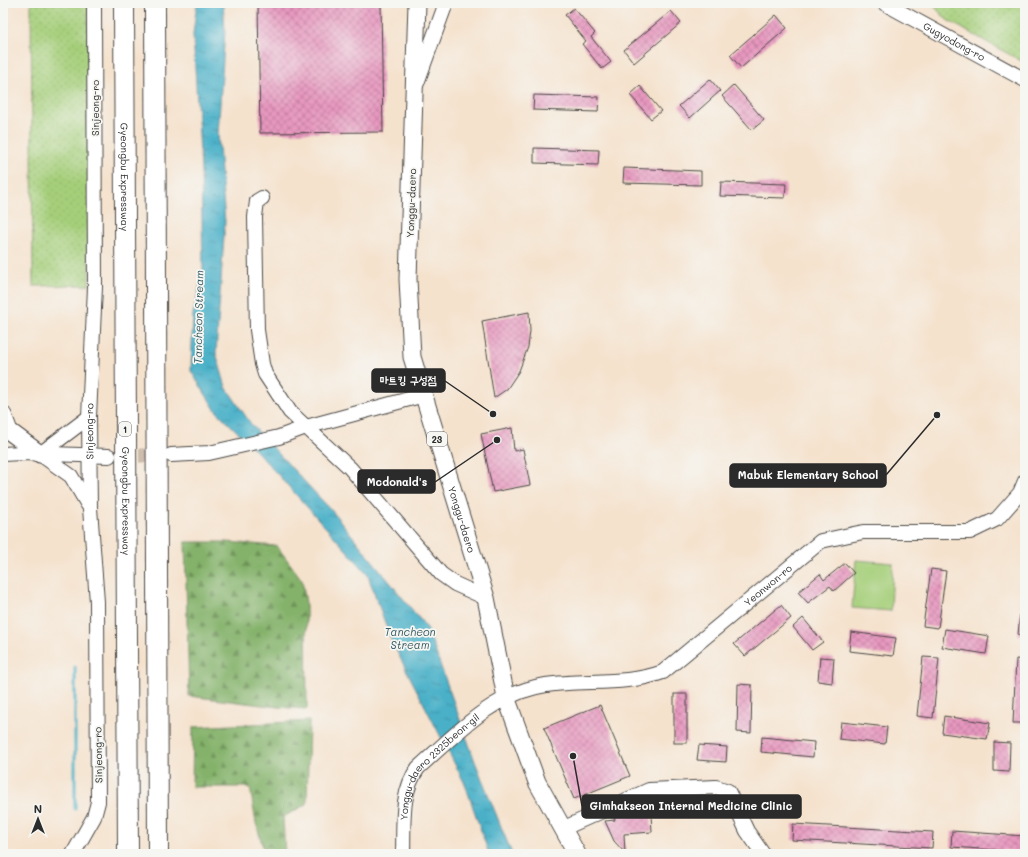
<svg xmlns="http://www.w3.org/2000/svg" width="1028" height="857" font-family="Mali,'Poor Story',sans-serif">
	<style>
		.grass { fill: url(#grass-dots); stroke: #687d52 }
		.forest { fill: url(#forest-firs); stroke: #586e4a }
		.garden { fill: #a6cf7a; stroke: #687d52 }
		.water { fill: url(#water-ripples); stroke: #3a6e7a }
		.lines { fill: none; stroke-linecap: round; stroke-linejoin: round }
		.stream { stroke: #49b0c8; stroke-width: 3 }
		.building { fill: url(#building-cross-hatch) }
		.minor-tunnel { stroke: #cdbdad; stroke-width: 14; stroke-dasharray: 14 7; stroke-linecap: butt }
		.minor-casing { stroke: #494643; stroke-width: 16 }
		.major-casing { stroke: #494643; stroke-width: 19 }
		.highway-casing { stroke: #494643; stroke-width: 22 }
		.minor { stroke: #fff; stroke-width: 14 }
		.major { stroke: #fff; stroke-width: 17 }
		.highway { stroke: #fff; stroke-width: 20 }
		.labels { text-anchor: middle; dominant-baseline: central; stroke-width: 3.5; stroke-linejoin: round; paint-order: stroke }
		.shield { fill: #f6f6f2; stroke: #686867; stroke-width: 1 }
		.shield-label { font-size: 9px; font-weight: bold; fill: #2b2b2b }
		.street-label { font-size: 10px; fill: #2b2b2b; stroke: #f6f6f2 }
		.water-label { font-size: 11px; font-style: italic; fill: #365a62; stroke: #f6f6f2 }
		.leader { fill: none; stroke: #2b2b2b; stroke-width: 1.5 }
		.callout-dot { fill: #2b2b2b; stroke: #f6f6f2; stroke-width: 1.5 }
		.callout { fill: #2b2b2b; stroke: #2b2b2b; stroke-width: 1.5 }
		.callout-label { font-size: 11px; text-anchor: middle; font-weight: bold; fill: #fff }
	</style>
	<defs>
		<pattern id="grass-dots" width="8" height="8" patternUnits="userSpaceOnUse"><rect width="8" height="8" fill="#a6cf7a"/><path d="M2 2h.1M6 6h.1" fill="none" stroke="#8fb26a" stroke-width="1.8" stroke-linecap="round"/></pattern>
		<pattern id="forest-firs" width="22" height="20" patternUnits="userSpaceOnUse"><rect width="22" height="20" fill="#84b26a"/><path d="M5 1l3.5 6h-7zM16 11l3.5 6h-7z" fill="#6c9157"/></pattern>
		<pattern id="water-ripples" width="26" height="14" patternUnits="userSpaceOnUse"><rect width="26" height="14" fill="#49b0c8"/><path d="M2 4q2-2 4 0t4 0M15 11q2-2 4 0t4 0" fill="none" stroke="#3d8fa3"/></pattern>
		<pattern id="building-cross-hatch" width="8" height="8" patternUnits="userSpaceOnUse"><rect width="8" height="8" fill="#e898bf"/><path d="M0 0l8 8M0 8l8-8" fill="none" stroke="#bc7c9b"/></pattern>
	</defs>
	<rect width="100%" height="100%" fill="#f6f6f2"/>
	<filter id="ink" filterUnits="userSpaceOnUse"><feTurbulence type="fractalNoise" baseFrequency=".025" numOctaves="2"/><feDisplacementMap in="SourceGraphic" scale="8" xChannelSelector="R" yChannelSelector="G"/><feConvolveMatrix kernelMatrix="1 2 1 2 8 2 1 2 1" color-interpolation-filters="sRGB"/></filter>
	<filter id="wash" filterUnits="userSpaceOnUse"><feTurbulence type="fractalNoise" baseFrequency=".012" numOctaves="4" result="noise"/><feDisplacementMap in="SourceGraphic" scale="16" xChannelSelector="R" yChannelSelector="G"/><feGaussianBlur stdDeviation="0.9" result="paint"/><feColorMatrix in="noise" values="0 0 0 0 0 0 0 0 0 0 0 0 0 0 0 0 0 1.4 0 .05"/><feComposite in="paint" operator="in"/></filter>
	<g filter="url(#wash)">
		<rect width="100%" height="100%" fill="#f5e2cd"/>
		<g class="grass">
			<path d="M31 3H88L89 285 33 286Z"/>
			<path d="M931 3H1025V63L947 20Z"/>
		</g>
		<g class="forest">
			<path d="M185 542H226L277 546 302 580 306 603 307 709 278 707 189 696Z"/>
			<path d="M309 721 307 804 283 817 285 854H265L256 823 250 787H192L193 727Z"/>
		</g>
		<path class="garden" d="M856 560 893 563 891 611 852 608Z"/>
		<path class="water" d="M197 3H223L225 30 218 134 225 222 216 353 226 387 251 424 333 512 427 628 476 764 512 854H489L465 784 392 642 367 573 250 444 216 411 191 371 193 314 203 272 201 169 193 34Z"/>
		<g class="lines">
			<path class="stream" d="M75 667V809"/>
		</g>
		<g id="blocks">
			<g class="building">
				<path d="M258 3H381L383 132 260 133Z"/>
				<path d="M574 8 595 33 591 37 611 62 602 69 582 44 586 41 565 15Z"/>
				<path d="M671 11 681 23 634 63 624 50Z"/>
				<path d="M776 15 787 28 741 68 730 55Z"/>
				<path d="M710 79 720 91 690 118 679 106Z"/>
				<path d="M734 85 764 120 752 130 722 96Z"/>
				<path d="M640 86 661 111 651 119 630 95Z"/>
				<path d="M534 95 599 97 598 112 533 110Z"/>
				<path d="M534 148 599 150 598 165 534 163Z"/>
				<path d="M624 168 701 171V185L623 183Z"/>
				<path d="M721 182 786 184 785 198 720 196Z"/>
				<path d="M529 312 530 331 528 347 519 371 507 389 494 398 482 321Z"/>
				<path d="M512 428 514 451 523 449 530 485 493 492 481 434Z"/>
				<path d="M845 563 854 573 834 591 830 586 808 603 798 592 820 574 824 580Z"/>
				<path d="M931 569 946 571 938 628 923 626Z"/>
				<path d="M781 605 791 618 745 656 734 644Z"/>
				<path d="M1020 613 1025 614V635H1018Z"/>
				<path d="M803 618 823 642 812 650 793 627Z"/>
				<path d="M945 629 989 636 986 654 942 647Z"/>
				<path d="M851 632 896 638 893 656 849 651Z"/>
				<path d="M820 657 834 658 832 683 818 681Z"/>
				<path d="M923 657 939 658 933 718 917 716Z"/>
				<path d="M1016 659 1025 660V723H1013Z"/>
				<path d="M738 684 752 685 751 733 737 732Z"/>
				<rect x="674" y="694" width="13" height="49"/>
				<path d="M600 705 630 776 574 799 544 728Z"/>
				<path d="M944 716 990 723 987 739 942 733Z"/>
				<path d="M841 722 887 727 885 744 839 739Z"/>
				<path d="M762 737 814 742 813 757 761 752Z"/>
				<path d="M994 742 1010 743 1009 772 994 771Z"/>
				<path d="M699 745 727 747 726 762 697 760Z"/>
				<path d="M647 810V814H651L652 832 624 834 625 853 614 841 605 821 615 820 614 815 622 814V812Z"/>
				<path d="M793 824 933 832 932 848 792 840Z"/>
				<path d="M952 831 1025 836V852L951 847Z"/>
			</g>
		</g>
	</g>
	<g filter="url(#ink)">
		<use href="#blocks" fill-opacity="0" stroke="#494643" stroke-width="1"/>
		<g class="lines">
			<path class="minor-tunnel" d="M118 456 165 455"/>
			<defs>
				<g id="minor">
					<path id="s1" d="M884 3 1025 80"/>
					<path d="M417 83 446 3"/>
					<path d="M262 198 257 201 255 217 257 330 262 364 265 374 290 412 350 468 441 574 455 584 486 598"/>
					<path d="M3 454 21 453 109 456"/>
					<path d="M40 454 71 476 88 505"/>
					<path d="M40 454 89 417"/>
					<path d="M171 455 209 453 279 437 306 427 424 395"/>
					<path d="M562 829 649 790 716 787 728 791 747 831 763 854"/>
					<path id="s2" d="M73 854 94 817 98 802 97 602 90 508 89 417 95 287 94 3"/>
					<path id="s3" d="M403 854C404 824 400 793 418 768 456 734 493 693 546 685 585 679 625 686 663 672L821 541 863 532H970L997 519 1020 493 1025 481"/>
				</g>
				<g id="major">
					<path id="s4" d="M417 3 408 279 412 357 486 598 506 697 537 782 577 854"/>
					<path d="M3 415 9 431 40 454"/>
				</g>
				<g id="highway">
					<path id="s5" d="M124 3 128 854"/>
					<path d="M155 3 158 854"/>
				</g>
			</defs>
			<use href="#minor" class="minor-casing"/>
			<use href="#major" class="major-casing"/>
			<use href="#highway" class="highway-casing"/>
			<use href="#minor" class="minor"/>
			<use href="#major" class="major"/>
			<use href="#highway" class="highway"/>
		</g>
	</g>
	<g class="labels">
		<g class="shield">
			<rect x="119" y="422" width="12" height="14" rx="3"/>
			<rect x="427" y="432" width="20" height="14" rx="3"/>
		</g>
		<g class="shield-label">
			<text x="125" y="429">1</text>
			<text x="437" y="439">23</text>
		</g>
		<g class="street-label">
			<text stroke="none"><textPath href="#s1" startOffset="80">Gugyodong-ro</textPath></text>
			<text transform="translate(95 108) rotate(-90)">Sinjeong-ro</text>
			<text stroke="none"><textPath href="#s5" startOffset="174">Gyeongbu Expressway</textPath></text>
			<text transform="translate(411 203) rotate(-88)">Yonggu-daero</text>
			<text stroke="none"><textPath href="#s2" startOffset="429">Sinjeong-ro</textPath></text>
			<text stroke="none"><textPath href="#s5" startOffset="498">Gyeongbu Expressway</textPath></text>
			<text stroke="none"><textPath href="#s4" startOffset="524">Yonggu-daero</textPath></text>
			<text stroke="none"><textPath href="#s3" startOffset="498">Yeonwon-ro</textPath></text>
			<text transform="translate(98 755) rotate(-91)">Sinjeong-ro</text>
			<text stroke="none"><textPath href="#s3" startOffset="101">Yonggu-daero 2325beon-gil</textPath></text>
		</g>
		<g class="water-label">
			<text transform="translate(198 317) rotate(-89)">Tancheon Stream</text>
			<text x="410" y="631">Tancheon<tspan x="410" dy="13">Stream</tspan></text>
		</g>
	</g>
	<path class="leader" d="M493 414L445 381M937 415L886 475M497 440L435 482M573 756L582 806"/>
	<g class="callout-dot">
		<circle cx="493" cy="414" r="4"/>
		<circle cx="937" cy="415" r="4"/>
		<circle cx="497" cy="440" r="4"/>
		<circle cx="573" cy="756" r="4"/>
	</g>
	<g class="callout">
		<rect x="372" y="369" width="73" height="23" rx="4"/>
		<rect x="730" y="464" width="156" height="23" rx="4"/>
		<rect x="358" y="470" width="77" height="23" rx="4"/>
		<rect x="582" y="795" width="219" height="23" rx="4"/>
	</g>
	<g class="callout-label">
		<text x="408" y="384">마트킹 구성점</text>
		<text x="808" y="479">Mabuk Elementary School</text>
		<text x="397" y="486">Mcdonald's</text>
		<text x="691" y="810">Gimhakseon Internal Medicine Clinic</text>
	</g>
	<rect width="1028" height="857" fill="none" stroke="#f6f6f2" stroke-width="16"/>
	<g transform="translate(38 819)" stroke="#f6f6f2" stroke-width="3" paint-order="stroke">
	<path d="M0-3L7 15L0 10L-7 15Z" fill="#2b2b2b"/>
	<text y="-6" font-size="11" font-weight="bold" text-anchor="middle" fill="#2b2b2b">N</text>
	</g>
</svg>
